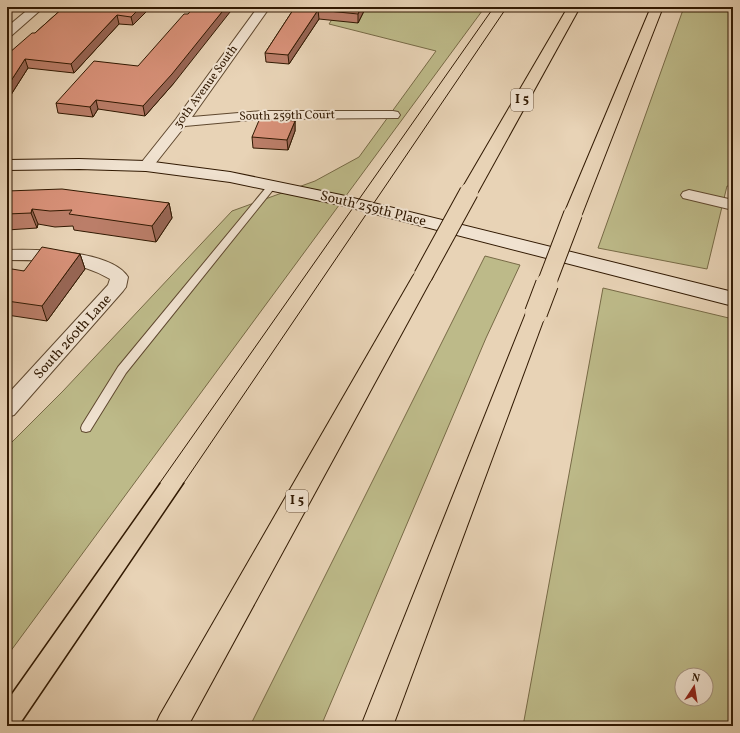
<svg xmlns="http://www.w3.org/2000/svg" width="740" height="733" font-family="Vollkorn,serif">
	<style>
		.green { fill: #bdba89; stroke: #776a46; fill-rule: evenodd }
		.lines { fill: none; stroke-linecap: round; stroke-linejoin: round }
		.lane-casing { stroke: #5f482f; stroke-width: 2 }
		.street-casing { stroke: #5f482f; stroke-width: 2 }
		.secondary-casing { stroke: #311902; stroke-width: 2 }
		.highway-casing { stroke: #311902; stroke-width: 2 }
		.lane { fill: #f0e2d0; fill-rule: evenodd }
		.street { fill: #f0e2d0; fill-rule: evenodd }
		.secondary { fill: #f0e2d0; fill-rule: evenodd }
		.highway { fill: #e8d3b6; fill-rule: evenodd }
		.tram-far1 { stroke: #311902; stroke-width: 1 }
		.tram { stroke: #311902; stroke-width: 1.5 }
		.highway-bridge-far1-casing { stroke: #311902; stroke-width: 20; stroke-linecap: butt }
		.highway-bridge-casing { stroke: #311902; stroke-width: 24; stroke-linecap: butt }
		.highway-bridge-far1 { stroke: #e8d3b6; stroke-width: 18 }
		.highway-bridge { stroke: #e8d3b6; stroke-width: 22 }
		.wall { fill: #bb7e69; stroke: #311902 }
		.shaded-wall { fill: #986655; stroke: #311902 }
		.building { fill: #d9927a; stroke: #311902 }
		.labels { text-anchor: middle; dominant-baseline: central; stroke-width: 4; stroke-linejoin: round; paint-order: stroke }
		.far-street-label { font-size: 12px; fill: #311902; stroke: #f0e2d0 }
		.shield { fill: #f0e2d0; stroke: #6a5540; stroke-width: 1 }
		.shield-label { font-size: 13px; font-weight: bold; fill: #311902 }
		.street-label { font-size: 14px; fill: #311902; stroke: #f0e2d0 }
	</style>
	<rect width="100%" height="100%" fill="#e8d3b6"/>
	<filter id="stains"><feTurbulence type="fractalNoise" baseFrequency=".005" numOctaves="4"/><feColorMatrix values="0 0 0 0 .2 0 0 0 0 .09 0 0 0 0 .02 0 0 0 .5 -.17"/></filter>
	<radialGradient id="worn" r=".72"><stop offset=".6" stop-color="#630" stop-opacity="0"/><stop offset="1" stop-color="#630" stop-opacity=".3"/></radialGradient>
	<g class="green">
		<path d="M340 7H485L7 656V447L63 391 232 211 315 181 359 157 436 51 329 24Z"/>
		<path d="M684 7H733V187L727 186 707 269 598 248Z"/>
		<path d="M485 256 520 265 486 338 321 726H250Z"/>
		<path d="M603 288 733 319V726H523ZM682 675H706V699H682Z"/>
	</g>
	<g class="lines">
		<defs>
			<path id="lane" d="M269 184H275L276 186 126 373 90 431 86 432 82 431 81 428 82 425 118 367Z"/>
			<g id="street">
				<path d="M31 7H44L11 36 7 37V27Z"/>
				<path d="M258 7H270L192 117 262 111H393L398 112 400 115 398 118 262 119 185 126 151 169 146 171 141 169 138 166 141 163 176 119Z"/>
				<path d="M689 190 733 200V210L683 198 681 195 683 192Z"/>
				<path d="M7 250C36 249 111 250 128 277L126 287 123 291 14 415 7 417V395L108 285 110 279C78 260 43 260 7 260Z"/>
			</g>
			<path id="secondary" d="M79 159 146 161 230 172 341 195 733 292V306L340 205 230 182 146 171 79 169 7 170V160Z"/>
			<g id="highway">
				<path d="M568 7H580L478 192 475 196 469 197 463 196 460 192Z"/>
				<path d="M651 7H663L582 214 579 218 573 219 567 218 564 214Z"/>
				<path d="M423 270 430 272 433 276 188 726H155L160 715 413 276 416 272Z"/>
				<path d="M536 306 543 308 546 313 393 726H361L526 313 529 308Z"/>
			</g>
		</defs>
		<use href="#lane" class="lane-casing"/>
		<use href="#street" class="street-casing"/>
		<use href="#secondary" class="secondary-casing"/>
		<use href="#highway" class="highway-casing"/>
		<use href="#lane" class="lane"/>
		<use href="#street" class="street"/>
		<use href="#secondary" class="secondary"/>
		<use href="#highway" class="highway"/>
		<g class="tram-far1">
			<path d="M159 484 494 7"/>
			<path d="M183 484 507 7"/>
		</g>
		<g class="tram">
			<path d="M7 700 160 483"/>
			<path d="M19 726 184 483"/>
		</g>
		<defs>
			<g id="highway-bridge-far1">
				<path d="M423 276 469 192"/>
				<path d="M546 285 573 214"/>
			</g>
			<path id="highway-bridge" d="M536 313 547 284"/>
		</defs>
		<use href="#highway-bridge-far1" class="highway-bridge-far1-casing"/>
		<use href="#highway-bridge" class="highway-bridge-casing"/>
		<use href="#highway-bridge-far1" class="highway-bridge-far1"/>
		<use href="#highway-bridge" class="highway-bridge"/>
	</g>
	<g class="wall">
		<path d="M64 7H151L133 25 119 24 74 73 28 68 7 101V53H9L35 33Z"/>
		<path d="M295 7H366L358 23 319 19 289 64 266 62 265 53Z"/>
		<path d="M174 83 145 116 98 109 93 117 58 113 56 103Z"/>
		<path d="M295 121V131L288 150 253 148 252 137Z"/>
		<path d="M7 191 169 203 172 218 156 242 74 230 73 226 55 227 38 224 37 228 7 230Z"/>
		<path d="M80 254 85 269 47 321 7 315V275L24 271Z"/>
	</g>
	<g class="shaded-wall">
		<path d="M141 7H151L133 25 131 17Z"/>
		<path d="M226 7H234L174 83 145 116 143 106Z"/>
		<path d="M361 7H366L358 23V14Z"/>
		<path d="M318 10 319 19 289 64 288 55Z"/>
		<path d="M117 15 119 24 74 73 71 64Z"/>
		<path d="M25 59 28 68 7 101V87Z"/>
		<path d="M96 100 98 109 93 117 90 107Z"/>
		<path d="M295 121V131L288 150 287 140Z"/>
		<path d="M169 203 172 218 156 242 152 226Z"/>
		<path d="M32 209 38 224 37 228 31 213Z"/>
		<path d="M80 254 85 269 47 321 42 306Z"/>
	</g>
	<g class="building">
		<path d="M64 7H141L131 17 117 15 71 64 25 59 7 87V53H9L32 33H35Z"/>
		<path d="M194 7H226L172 74 143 106 96 100 90 107 56 103 94 61 138 66 184 14H188Z"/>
		<path d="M295 7H361L358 14 318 10 288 55 265 53Z"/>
		<path d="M260 118 295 121 287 140 252 137Z"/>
		<path d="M62 189 169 203 152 226 69 214 72 210 50 211 32 209 31 213 7 214V191Z"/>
		<path d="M42 247 80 254 42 306 7 301V275L12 269 24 271Z"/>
	</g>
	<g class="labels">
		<g class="far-street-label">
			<text transform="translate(206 87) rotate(-54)">30th Avenue South</text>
			<text transform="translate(287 116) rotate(-1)">South 259th Court</text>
		</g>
		<g class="shield">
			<rect x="511" y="89" width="22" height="22" rx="3"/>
			<rect x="286" y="490" width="22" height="22" rx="3"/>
		</g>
		<g class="shield-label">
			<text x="522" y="100">I 5</text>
			<text x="297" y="501">I 5</text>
		</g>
		<g class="street-label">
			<text transform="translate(373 209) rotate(14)">South 259th Place</text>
			<text transform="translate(73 337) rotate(-48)">South 260th Lane</text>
		</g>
	</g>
	<rect width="740" height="733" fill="none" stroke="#e8d3b6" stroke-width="24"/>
	<rect x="8" y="8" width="724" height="717" fill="none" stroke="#311902" stroke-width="2"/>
	<rect x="12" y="12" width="716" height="709" fill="none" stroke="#311902"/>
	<g transform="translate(694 687) rotate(12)"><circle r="19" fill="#f0e2d0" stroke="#a4927e"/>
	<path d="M0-3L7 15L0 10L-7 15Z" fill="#8f2418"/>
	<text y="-6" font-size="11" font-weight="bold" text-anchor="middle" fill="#311902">N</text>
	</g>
	<rect width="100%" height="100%" filter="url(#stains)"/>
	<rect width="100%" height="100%" fill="url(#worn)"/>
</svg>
